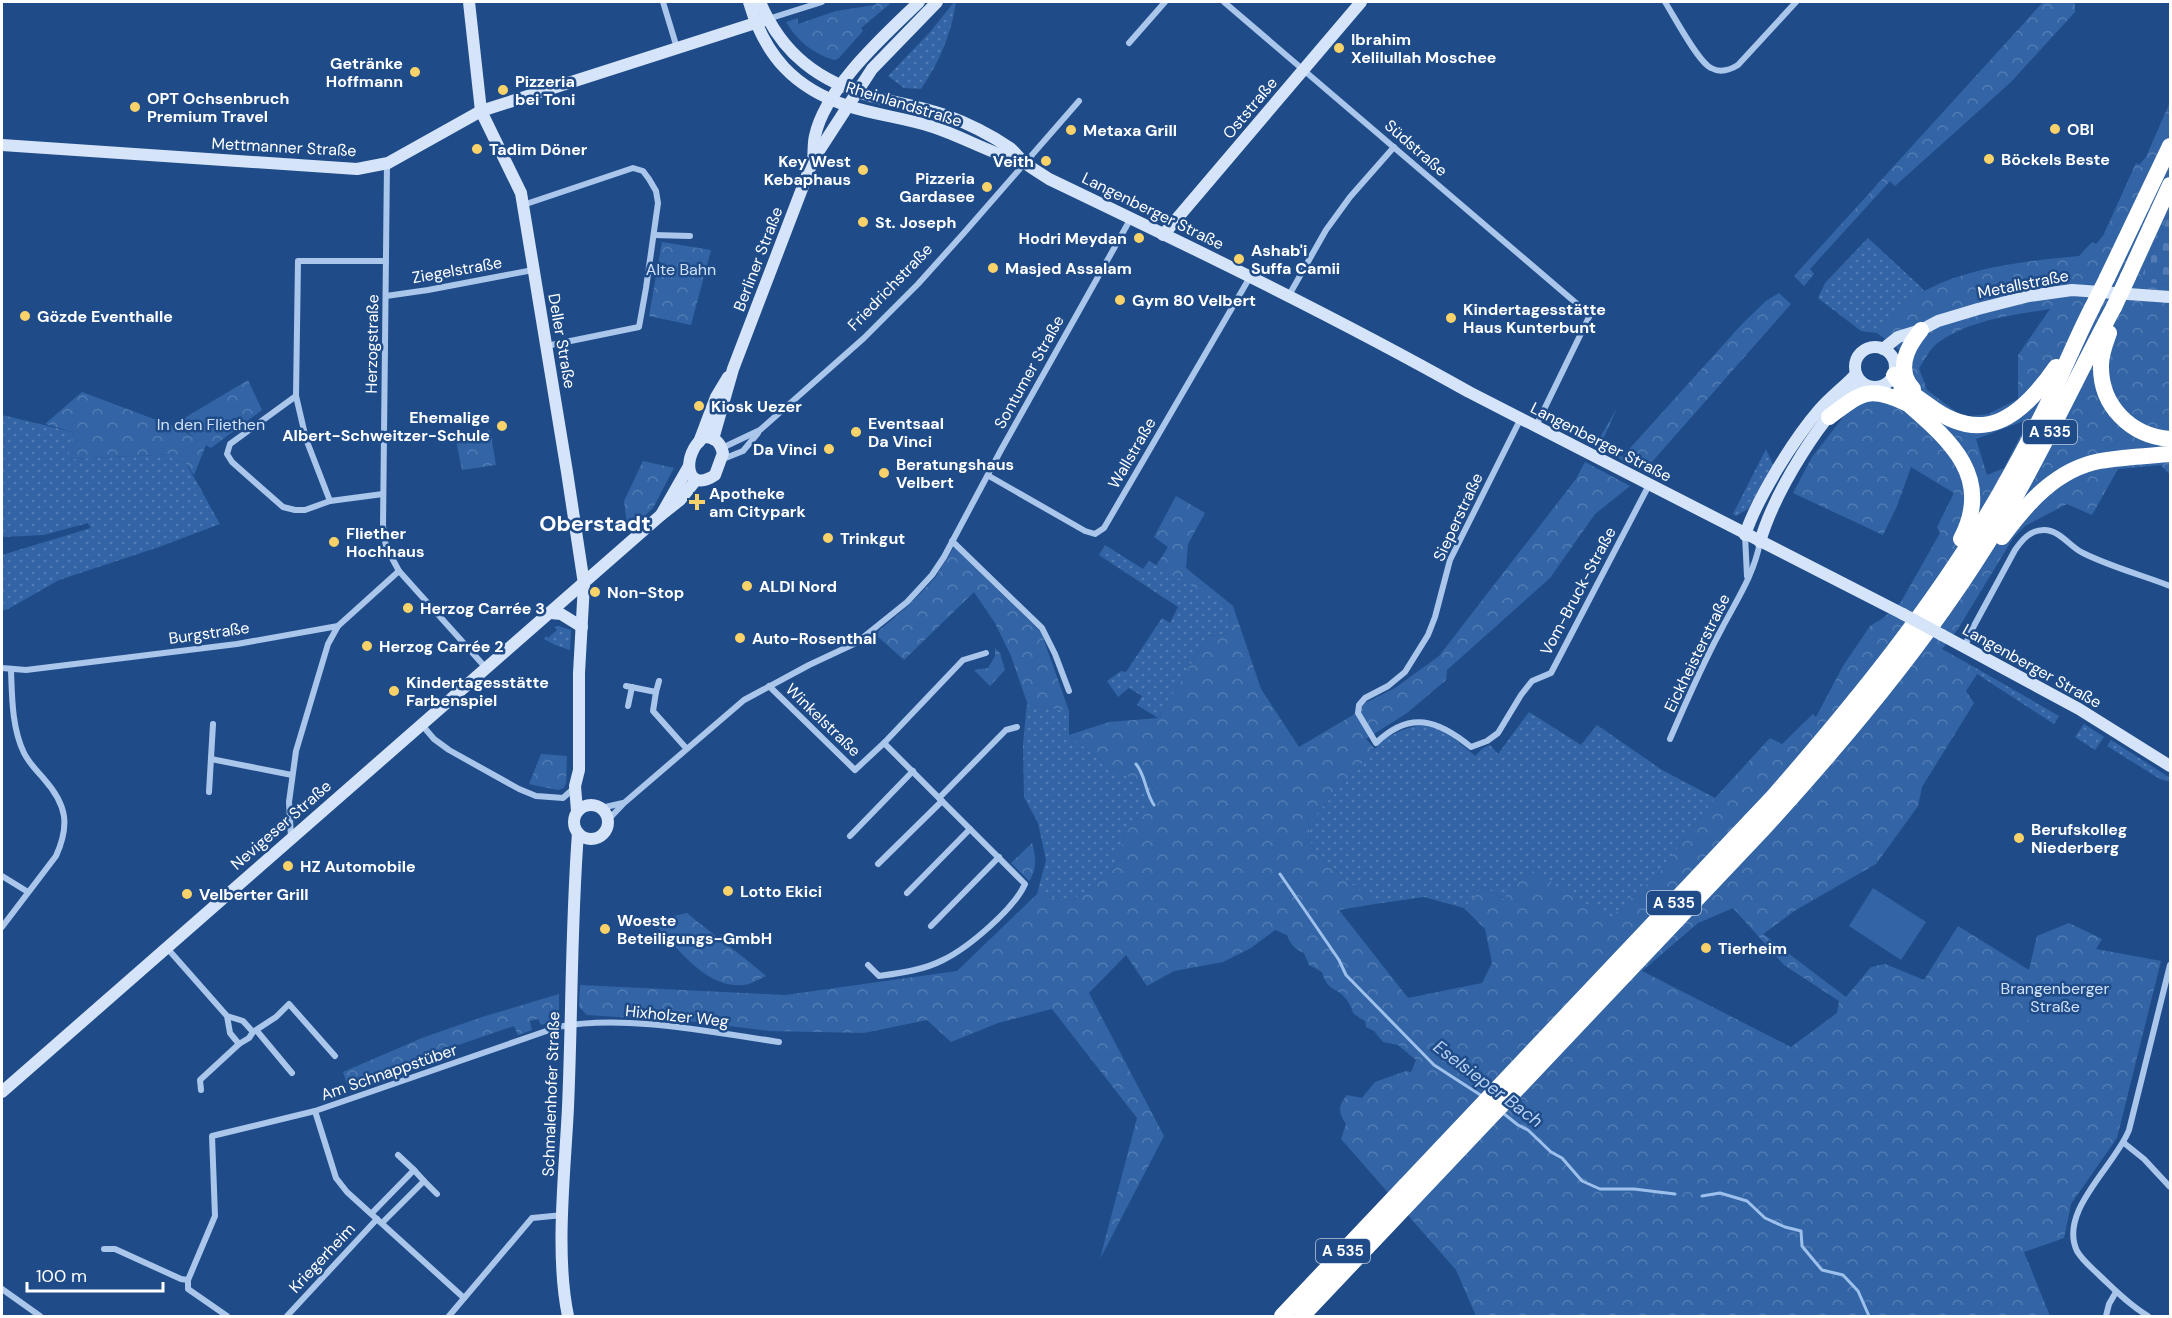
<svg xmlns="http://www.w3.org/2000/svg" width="2172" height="1318" font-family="'DM Sans',sans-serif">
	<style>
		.grass { fill: url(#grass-dots) }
		.forest { fill: url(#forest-crowns); fill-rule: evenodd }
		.cemetery { fill: url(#cemetery-stones) }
		.pitch { fill: #3365a6 }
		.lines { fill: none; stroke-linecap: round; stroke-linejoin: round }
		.stream { stroke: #9dc1ec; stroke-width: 3 }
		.street { stroke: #aac6eb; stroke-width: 6 }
		.secondary { stroke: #d5e4f8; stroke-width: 12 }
		.highway { stroke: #fff; stroke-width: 16 }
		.secondary-bridge { stroke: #d5e4f8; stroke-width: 12 }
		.highway-bridge { stroke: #fff; stroke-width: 16 }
		.poi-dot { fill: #f9d26a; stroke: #1f4c89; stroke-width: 2 }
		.labels { text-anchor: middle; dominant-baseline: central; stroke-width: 5; stroke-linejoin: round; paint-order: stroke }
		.shield { fill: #1f4c89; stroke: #bcc9dc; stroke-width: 1.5 }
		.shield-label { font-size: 15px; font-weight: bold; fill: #fff }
		.poi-label { font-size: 16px; font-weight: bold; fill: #fff; stroke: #1f4c89; text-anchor: start }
		.street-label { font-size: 16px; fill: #fff; stroke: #1f4c89 }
		.park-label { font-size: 16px; fill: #cfe1f8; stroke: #1f4c89 }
		.water-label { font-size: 18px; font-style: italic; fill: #b6d0f2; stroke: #1f4c89 }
		.district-label { font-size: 22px; font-weight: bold; fill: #fff; stroke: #1f4c89 }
	</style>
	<defs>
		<pattern id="grass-dots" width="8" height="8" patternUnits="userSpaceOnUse" patternTransform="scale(1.5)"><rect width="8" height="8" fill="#3365a6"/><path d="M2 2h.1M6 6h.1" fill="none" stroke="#527cb3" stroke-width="1.8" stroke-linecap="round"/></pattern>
		<pattern id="forest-crowns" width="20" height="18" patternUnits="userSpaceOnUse" patternTransform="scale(1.5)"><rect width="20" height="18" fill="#3365a6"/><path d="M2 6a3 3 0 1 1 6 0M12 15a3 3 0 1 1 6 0" fill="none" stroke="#527cb3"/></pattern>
		<pattern id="cemetery-stones" width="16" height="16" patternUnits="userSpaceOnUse" patternTransform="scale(1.5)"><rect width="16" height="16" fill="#3365a6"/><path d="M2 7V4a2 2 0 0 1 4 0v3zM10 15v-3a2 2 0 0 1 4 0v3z" fill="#527cb3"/></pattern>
	</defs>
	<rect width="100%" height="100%" fill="#1f4c89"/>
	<g class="grass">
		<path d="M954 2H956C952 32 939 63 921 89L904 88 888 76 931 31Z"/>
		<path d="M1868 238 1924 290 1877 333 1861 331 1818 298 1825 283Z"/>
		<path d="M2 415 73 432 69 459 179 454C195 476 206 500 220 524L159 547 59 580 8 609 2 611V555L91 528 88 523 44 535 2 537Z"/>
		<path d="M1766 449 1773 465 1748 509 1736 516 1733 514Z"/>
		<path d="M1105 545 1143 569 1149 561 1227 605 1230 625 1225 634 1208 636 1158 718 1137 705 1142 696 1129 688 1118 697 1107 681 1121 671 1126 672 1162 618 1170 623 1178 607 1099 555Z"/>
		<path d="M558 626 571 630 570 650 555 645 544 639 546 636 548 638 557 630 555 627Z"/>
		<path d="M1967 663 2059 716 2054 724 1977 674Z"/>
		<path d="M1027 702 1028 705 1069 711V735L1109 767 1153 789 1147 805 1125 834 1114 869 1072 901 1037 894 1046 860 1038 823 1024 797 1023 745Z"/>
		<path d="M1529 712 1581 745 1597 725 1662 770 1715 798 1659 873 1610 919 1530 871 1503 899 1483 886 1464 908 1424 897 1375 904 1323 860 1311 843 1308 823 1383 740C1425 714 1441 726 1475 756L1483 748 1490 745 1498 754Z"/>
		<path d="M2084 724 2104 737 2095 750 2075 737Z"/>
		<path d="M2111 740 2164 774 2170 778V782L2160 779 2107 746Z"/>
	</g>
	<g class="forest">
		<path d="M877 2H892L861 28 863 31 838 59 834 60C814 54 797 41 786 22L798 18V24L836 11 875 5Z"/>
		<path d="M2043 2H2075V12L2011 82 1895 186 1890 181 1810 269 1814 274 1804 286 1794 276Z"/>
		<path d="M2170 102V213L2141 277 2152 283 2170 285V475L2161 465 2118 469 2092 515 2067 504 2025 526 2013 538 1958 629 1942 649 1967 663 1977 674 1966 691 1974 703 1922 787 1918 806 1876 864 1796 910 1763 934 1846 997 1871 967 1885 964 1924 980 1958 926 2029 970 2037 936 2069 923 2102 939 2096 949 2161 961 2117 1138 2071 1204 2064 1238 2024 1252 2050 1316H1476L1456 1270 1341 1139 1346 1124C1338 1112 1338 1106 1347 1095L1362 1098 1375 1082 1406 1071 1411 1072 1416 1060 1398 1045 1383 1042 1374 1031 1366 1027 1365 1021C1348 1011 1356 1014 1347 1000 1338 987 1327 992 1322 972L1309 965 1304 953C1295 949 1290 944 1287 935L1275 930 1251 948 1223 962 1174 971 1147 986 1126 955 1089 993 1164 1136 1100 1259 1137 1118 1052 1009 998 1023 951 1042 927 1020 864 1033 770 1031 696 1022 587 1015 579 1007 580 985 785 995 957 971 1037 894 1072 901 1114 869 1125 834 1147 805 1153 789 1109 767 1069 735 1109 722 1158 718 1208 636 1225 634 1230 625 1227 605 1156 566 1168 547 1154 537 1176 496 1205 513 1188 544 1186 568 1233 606 1261 689 1299 747 1353 715 1365 703 1395 688 1439 656 1576 479 1585 462 1630 486 1595 514 1550 578 1447 670 1446 680 1407 713 1366 739 1375 749 1308 823 1311 843 1323 860 1375 904 1339 910 1408 998 1482 983 1492 963 1485 929 1464 908 1483 886 1503 899 1530 870 1610 918 1659 873 1715 798 1770 738 1782 744 1813 714 1816 717 1843 666 1870 626 1883 618 1901 602 1940 533 1937 527 1954 493 1911 467 1897 506 1883 535 1793 493 1812 457 1852 406 1868 399 1886 400 1909 374 1910 358 1877 333C1892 319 1907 299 1926 290 1973 266 2028 261 2079 256L2092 242 2096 244 2103 236 2136 163 2139 165 2146 157ZM2050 309 2018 355V399L1988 414 1963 417 1927 390 1919 368C1924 361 1929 351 1935 345 1967 320 2012 315 2050 309ZM2029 419 2004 468 1987 475 1976 439ZM1733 908 1784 965 1839 1001 1837 1013 1791 1047 1642 971 1698 923Z"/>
		<path d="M662 242 711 250 691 325 649 316Z"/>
		<path d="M1779 293 1791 304 1651 463 1640 466 1639 469 1595 446 1617 408 1600 446 1622 457 1743 323 1766 301Z"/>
		<path d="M248 380 262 410 211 448 206 445 194 475 179 454 68 459 73 432 45 424 82 392 175 427 194 437 176 423Z"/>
		<path d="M490 430 496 465 462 470 455 436Z"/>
		<path d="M643 461 674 468 653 508 628 531 624 501Z"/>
		<path d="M954 547 1041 632 1069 711 1028 705 1011 656 995 623 974 592 904 660 875 634 909 605 935 578Z"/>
		<path d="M995 648 1000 653 1005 670 990 686 974 670 988 668 995 656Z"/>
		<path d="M541 754 567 756 566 783 564 788 558 790 529 784Z"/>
		<path d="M1032 843C1036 856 1037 870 1029 881L1011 863Z"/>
		<path d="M687 913C713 935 741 954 766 976 760 979 754 982 749 984 709 994 676 946 652 921Z"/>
		<path d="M559 994V1019L541 1025 538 1019 530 1021 532 1030 518 1035 514 1026 403 1064V1069L348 1087 343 1072 422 1038 482 1017Z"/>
	</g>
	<path class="cemetery" d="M2170 213V285L2152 283 2141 277Z"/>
	<g class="pitch">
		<path d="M223 403 232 419 201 437 192 421Z"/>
		<path d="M1873 888 1926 922 1901 960 1849 926Z"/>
		<path d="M2032 982 2085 992 2078 1029 2025 1019Z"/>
	</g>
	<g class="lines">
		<g class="stream">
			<path d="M1136 764C1146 776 1145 792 1154 805"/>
			<path d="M1280 874 1339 960 1346 975 1434 1065 1482 1096"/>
			<path d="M1503 1113 1518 1125 1528 1130 1551 1152 1562 1158 1582 1181 1600 1189H1634L1675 1194"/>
			<path d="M1702 1196 1720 1193 1747 1201 1765 1218 1785 1227 1801 1231 1802 1246 1811 1257 1822 1270 1843 1275 1858 1291 1869 1316"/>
		</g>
		<g class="street">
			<path d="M663 2 677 48"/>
			<path d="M1224 2 1590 315 1536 426"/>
			<path d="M1665 2C1674 16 1698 62 1711 68 1720 73 1730 70 1738 65L1796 2"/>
			<path d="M768 19 822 2"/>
			<path d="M1129 43 1165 2"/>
			<path d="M387 163 383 526 386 547 399 571 486 668"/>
			<path d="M523 205 633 168 643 171 649 179 656 191 658 203 646 288 639 327 546 346"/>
			<path d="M654 235 690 236"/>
			<path d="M386 296 428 290 533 270"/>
			<path d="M1288 297 1326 230 1350 197 1394 147"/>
			<path d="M296 396 230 444 227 454 232 462 283 507 295 510H305L330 501 383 494"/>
			<path d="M1521 418 1450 560 1435 617 1428 635 1405 672 1388 686 1365 698 1359 705 1358 713 1376 743C1410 710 1438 720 1471 747L1487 741 1498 733 1521 695 1532 681 1551 673 1649 485"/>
			<path d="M722 448 760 430 864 338 918 284 963 234 1079 101"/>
			<path d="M723 459 743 451 758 433"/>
			<path d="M989 476 1085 531 1095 534 1104 528 1250 277"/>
			<path d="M330 501 306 439 296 396 298 261H386"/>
			<path d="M1745 535 1747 576"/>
			<path d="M952 541 1042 628 1055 654 1069 691"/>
			<path d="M1965 648 1969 635 2015 550C2022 540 2030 530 2044 530 2060 530 2070 547 2083 553 2111 567 2142 575 2170 586"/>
			<path d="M2 668 26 670 237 644 338 626 399 571"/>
			<path d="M626 686 656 692 653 711 686 748"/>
			<path d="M769 686 855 770 884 743 963 660 986 653"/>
			<path d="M656 692 659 681"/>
			<path d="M628 706 632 687"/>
			<path d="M422 725 434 739 449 750 519 789 536 796 563 798 573 789"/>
			<path d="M1670 739C1686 702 1702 665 1721 630 1736 601 1754 575 1760 542"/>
			<path d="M211 759 292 775"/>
			<path d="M209 792 213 724"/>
			<path d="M939 798 1006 730 1017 727"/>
			<path d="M601 808 623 803"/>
			<path d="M608 820 624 803 744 700 809 665 856 643 907 602 932 575 944 557 1001 450 1131 218"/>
			<path d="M850 836 913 771"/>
			<path d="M291 837 289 802 296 751 328 644 338 626"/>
			<path d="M878 864 942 801"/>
			<path d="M2 876 28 892"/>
			<path d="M907 893 970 829"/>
			<path d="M931 926 999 857"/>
			<path d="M2 927 56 856C70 825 67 805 44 779 37 771 29 763 24 753 12 728 12 698 11 670"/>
			<path d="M167 948 227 1016 230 1033 239 1044 249 1038 253 1032 243 1021 227 1016"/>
			<path d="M868 965 879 976C900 973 924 970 943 960 968 948 1014 909 1025 884L884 743"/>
			<path d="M257 1031 292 1073"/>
			<path d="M253 1032 276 1017 289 1004 335 1056"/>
			<path d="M201 1090 200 1080 239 1044"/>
			<path d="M315 1111 336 1178 347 1192 464 1298"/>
			<path d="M2124 1143 2144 1159 2170 1187"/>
			<path d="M398 1155 414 1170"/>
			<path d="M424 1181 437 1194"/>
			<path d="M372 1213 414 1170 424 1181 382 1223"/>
			<path d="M104 1249H115L181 1279 188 1280"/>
			<path d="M2 1289 40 1316"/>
			<path d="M227 1316 188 1289V1280L215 1216 212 1136 315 1111 558 1027C624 1014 711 1032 779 1042"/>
			<path d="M287 1316 377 1219"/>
			<path d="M449 1316 532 1218 563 1215"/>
			<path d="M2106 1316 2109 1304 2116 1292"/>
			<path d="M2148 1316C2129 1305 2114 1289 2099 1275 2091 1267 2082 1260 2077 1251 2058 1211 2115 1166 2129 1130L2170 965"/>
		</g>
		<g class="secondary">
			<path d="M469 2 481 111 521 193 567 472 584 584 579 673V770L575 786 577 811"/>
			<path d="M749 2C765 56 794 88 848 106 876 115 905 118 933 127 964 137 991 154 1023 162"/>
			<path d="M760 2C782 54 819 82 874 97 898 103 922 107 945 115 967 123 991 135 1010 148 1015 152 1018 157 1023 161 1030 168 1041 173 1049 179 1191 247 1332 315 1469 392L1903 614"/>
			<path d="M2 145 357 169 388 163 481 111 768 19"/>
			<path d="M813 160C814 152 813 144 815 136 825 88 885 35 919 2"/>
			<path d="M1163 235 1361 2"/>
			<circle cx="1875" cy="367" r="20"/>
			<path d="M1883 349 1898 337 1921 330 1938 321 1978 309 2029 296 2072 290 2170 297"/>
			<path d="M704 437C715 436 721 444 723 453L715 475C685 495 681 454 704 437Z"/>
			<path d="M713 439 733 369 813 160 872 69 937 2"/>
			<path d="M699 442 716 397 728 377"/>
			<path d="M661 515 689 466"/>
			<path d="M1745 535C1757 498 1794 439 1819 410 1830 397 1844 387 1856 374"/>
			<path d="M1760 542C1773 496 1823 409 1863 384"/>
			<path d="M551 613 561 614 582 627"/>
			<path d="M1942 635 2079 709 2170 766"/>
			<circle cx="591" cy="822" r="17"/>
			<path d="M2 1092 661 515 680 500 696 480"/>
			<path d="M568 1316C555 1254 565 1171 568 1107 572 1016 571 924 578 833"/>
		</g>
		<g class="highway">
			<path d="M2128 277 2170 185"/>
			<path d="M2107 278 2170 146"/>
			<path d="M2109 333C2105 344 2101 354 2101 365 2100 406 2131 436 2170 439"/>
			<path d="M1894 375C1902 388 1916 396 1928 405 1984 448 2022 416 2056 367"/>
			<path d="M1913 389C1895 370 1907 347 1921 330"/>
			<path d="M1898 395C1943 435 1996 473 1961 539"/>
			<path d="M1829 417C1861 393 1868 385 1906 403"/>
			<path d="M2002 537C2027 503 2057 469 2100 461 2123 457 2147 456 2170 454"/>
			<path d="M1282 1316 1773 797C1856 702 1935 605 1999 495 2016 465 2033 434 2048 403 2063 372 2076 339 2092 308"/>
			<path d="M1302 1316 1764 828C1856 727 1943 622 2011 504 2048 440 2079 372 2114 307"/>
		</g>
		<path class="secondary-bridge" d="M1903 614 1942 635"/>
		<g class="highway-bridge">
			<path d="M2114 307 2128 277"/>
			<path d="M2092 308 2107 278"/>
		</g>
	</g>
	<g class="poi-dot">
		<circle cx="1339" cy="48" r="6"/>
		<circle cx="415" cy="72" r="6"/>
		<circle cx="503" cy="90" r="6"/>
		<circle cx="135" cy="107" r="6"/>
		<circle cx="2055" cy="129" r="6"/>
		<circle cx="1071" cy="130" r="6"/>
		<circle cx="477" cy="149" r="6"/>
		<circle cx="1989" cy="159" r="6"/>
		<circle cx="1046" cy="161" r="6"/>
		<circle cx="863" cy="170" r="6"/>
		<circle cx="987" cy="187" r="6"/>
		<circle cx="863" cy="222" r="6"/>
		<circle cx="1139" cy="238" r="6"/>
		<circle cx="1239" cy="259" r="6"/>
		<circle cx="993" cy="268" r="6"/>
		<circle cx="1120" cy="300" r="6"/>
		<circle cx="25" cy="316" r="6"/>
		<circle cx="1451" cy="318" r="6"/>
		<circle cx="699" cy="406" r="6"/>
		<circle cx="502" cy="426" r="6"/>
		<circle cx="856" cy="432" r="6"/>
		<circle cx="829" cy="449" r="6"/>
		<circle cx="884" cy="473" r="6"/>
		<path d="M694 493h6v6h6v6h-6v6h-6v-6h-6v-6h6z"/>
		<circle cx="828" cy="538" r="6"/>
		<circle cx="334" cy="542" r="6"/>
		<circle cx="747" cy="586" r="6"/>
		<circle cx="595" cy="592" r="6"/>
		<circle cx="408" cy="608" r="6"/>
		<circle cx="740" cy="638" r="6"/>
		<circle cx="367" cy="646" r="6"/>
		<circle cx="394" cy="691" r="6"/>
		<circle cx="2019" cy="838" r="6"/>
		<circle cx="288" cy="866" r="6"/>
		<circle cx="728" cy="891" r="6"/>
		<circle cx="187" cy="894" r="6"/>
		<circle cx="605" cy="929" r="6"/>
		<circle cx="1706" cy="948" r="6"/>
	</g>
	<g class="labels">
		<g class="shield">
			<rect x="2023" y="420" width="54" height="24" rx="4.5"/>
			<rect x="1647" y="891" width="54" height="24" rx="4.5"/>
			<rect x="1316" y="1239" width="54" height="24" rx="4.5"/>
		</g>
		<g class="shield-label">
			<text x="2050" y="432">A 535</text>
			<text x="1674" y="903">A 535</text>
			<text x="1343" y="1251">A 535</text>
		</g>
		<g class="poi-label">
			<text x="1351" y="39">Ibrahim<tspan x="1351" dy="18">Xelilullah Moschee</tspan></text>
			<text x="403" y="63" text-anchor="end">Getränke<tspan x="403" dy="18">Hoffmann</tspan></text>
			<text x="515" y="81">Pizzeria<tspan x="515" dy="18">bei Toni</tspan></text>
			<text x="147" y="98">OPT Ochsenbruch<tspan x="147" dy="18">Premium Travel</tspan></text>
			<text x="2067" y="129">OBI</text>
			<text x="1083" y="130">Metaxa Grill</text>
			<text x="489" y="149">Tadim Döner</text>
			<text x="2001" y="159">Böckels Beste</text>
			<text x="851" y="161" text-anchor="end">Key West<tspan x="851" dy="18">Kebaphaus</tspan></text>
			<text x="1034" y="161" text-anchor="end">Veith</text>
			<text x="975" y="178" text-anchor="end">Pizzeria<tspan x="975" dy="18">Gardasee</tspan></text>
			<text x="875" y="222">St. Joseph</text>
			<text x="1127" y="238" text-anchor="end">Hodri Meydan</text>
			<text x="1251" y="250">Ashab'i<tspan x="1251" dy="18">Suffa Camii</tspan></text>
			<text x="1005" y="268">Masjed Assalam</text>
			<text x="1132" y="300">Gym 80 Velbert</text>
			<text x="1463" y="309">Kindertagesstätte<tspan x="1463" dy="18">Haus Kunterbunt</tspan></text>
			<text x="37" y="316">Gözde Eventhalle</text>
			<text x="711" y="406">Kiosk Uezer</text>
			<text x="490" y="417" text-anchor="end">Ehemalige<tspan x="490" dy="18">Albert-Schweitzer-Schule</tspan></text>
			<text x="868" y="423">Eventsaal<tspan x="868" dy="18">Da Vinci</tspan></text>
			<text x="817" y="449" text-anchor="end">Da Vinci</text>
			<text x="896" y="464">Beratungshaus<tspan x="896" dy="18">Velbert</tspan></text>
			<text x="709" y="493">Apotheke<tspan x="709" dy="18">am Citypark</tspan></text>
			<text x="346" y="533">Fliether<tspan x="346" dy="18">Hochhaus</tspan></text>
			<text x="840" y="538">Trinkgut</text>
			<text x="759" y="586">ALDI Nord</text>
			<text x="607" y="592">Non-Stop</text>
			<text x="420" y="608">Herzog Carrée 3</text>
			<text x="752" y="638">Auto-Rosenthal</text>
			<text x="379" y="646">Herzog Carrée 2</text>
			<text x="406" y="682">Kindertagesstätte<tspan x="406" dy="18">Farbenspiel</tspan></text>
			<text x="2031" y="829">Berufskolleg<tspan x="2031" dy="18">Niederberg</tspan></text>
			<text x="300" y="866">HZ Automobile</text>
			<text x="740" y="891">Lotto Ekici</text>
			<text x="199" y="894">Velberter Grill</text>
			<text x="617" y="920">Woeste<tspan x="617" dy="18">Beteiligungs-GmbH</tspan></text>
			<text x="1718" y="948">Tierheim</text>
		</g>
		<g class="street-label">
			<text transform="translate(904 104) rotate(17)">Rheinlandstraße</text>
			<text transform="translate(1250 108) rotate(-50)">Oststraße</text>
			<text transform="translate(284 147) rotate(3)">Mettmanner Straße</text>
			<text transform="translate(1416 148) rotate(41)">Südstraße</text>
			<text transform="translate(1153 211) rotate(26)">Langenberger Straße</text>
			<text transform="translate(758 259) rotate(-69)">Berliner Straße</text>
			<text transform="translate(457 270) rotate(-10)">Ziegelstraße</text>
			<text transform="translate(2023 284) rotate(-11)">Metallstraße</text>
			<text transform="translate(890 287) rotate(-46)">Friedrichstraße</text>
			<text transform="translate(562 341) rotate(80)">Deller Straße</text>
			<text transform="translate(372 344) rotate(-89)">Herzogstraße</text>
			<text transform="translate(1029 372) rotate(-61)">Sontumer Straße</text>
			<text transform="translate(1601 442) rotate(27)">Langenberger Straße</text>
			<text transform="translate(1132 453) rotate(-60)">Wallstraße</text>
			<text transform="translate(1458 517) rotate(-65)">Sieperstraße</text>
			<text transform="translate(1578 591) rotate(-62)">Vom-Bruck-Straße</text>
			<text transform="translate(209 633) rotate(-8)">Burgstraße</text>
			<text transform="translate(1697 653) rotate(-64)">Eickheisterstraße</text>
			<text transform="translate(2032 666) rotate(29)">Langenberger Straße</text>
			<text transform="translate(823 720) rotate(44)">Winkelstraße</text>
			<text transform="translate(281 825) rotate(-41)">Nevigeser Straße</text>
			<text transform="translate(677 1016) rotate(6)">Hixholzer Weg</text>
			<text transform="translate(389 1072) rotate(-19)">Am Schnappstüber</text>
			<text transform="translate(551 1094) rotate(-88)">Schmalenhofer Straße</text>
			<text transform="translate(322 1258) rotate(-47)">Kriegerheim</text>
		</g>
		<g class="park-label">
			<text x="681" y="269">Alte Bahn</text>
			<text x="211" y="424">In den Fliethen</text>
			<text x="2055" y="988">Brangenberger<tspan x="2055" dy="18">Straße</tspan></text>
		</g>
		<g class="water-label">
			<text transform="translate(1488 1084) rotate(37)">Eselsieper Bach</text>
		</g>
		<g class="district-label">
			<text x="595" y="523">Oberstadt</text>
		</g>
	</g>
	<rect width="2172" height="1318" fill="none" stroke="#ffffff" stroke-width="6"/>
	<path d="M27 1282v9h136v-9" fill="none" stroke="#ffffff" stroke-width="3"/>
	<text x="36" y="1282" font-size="18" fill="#ffffff" stroke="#1f4c89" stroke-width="4.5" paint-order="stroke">100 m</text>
</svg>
